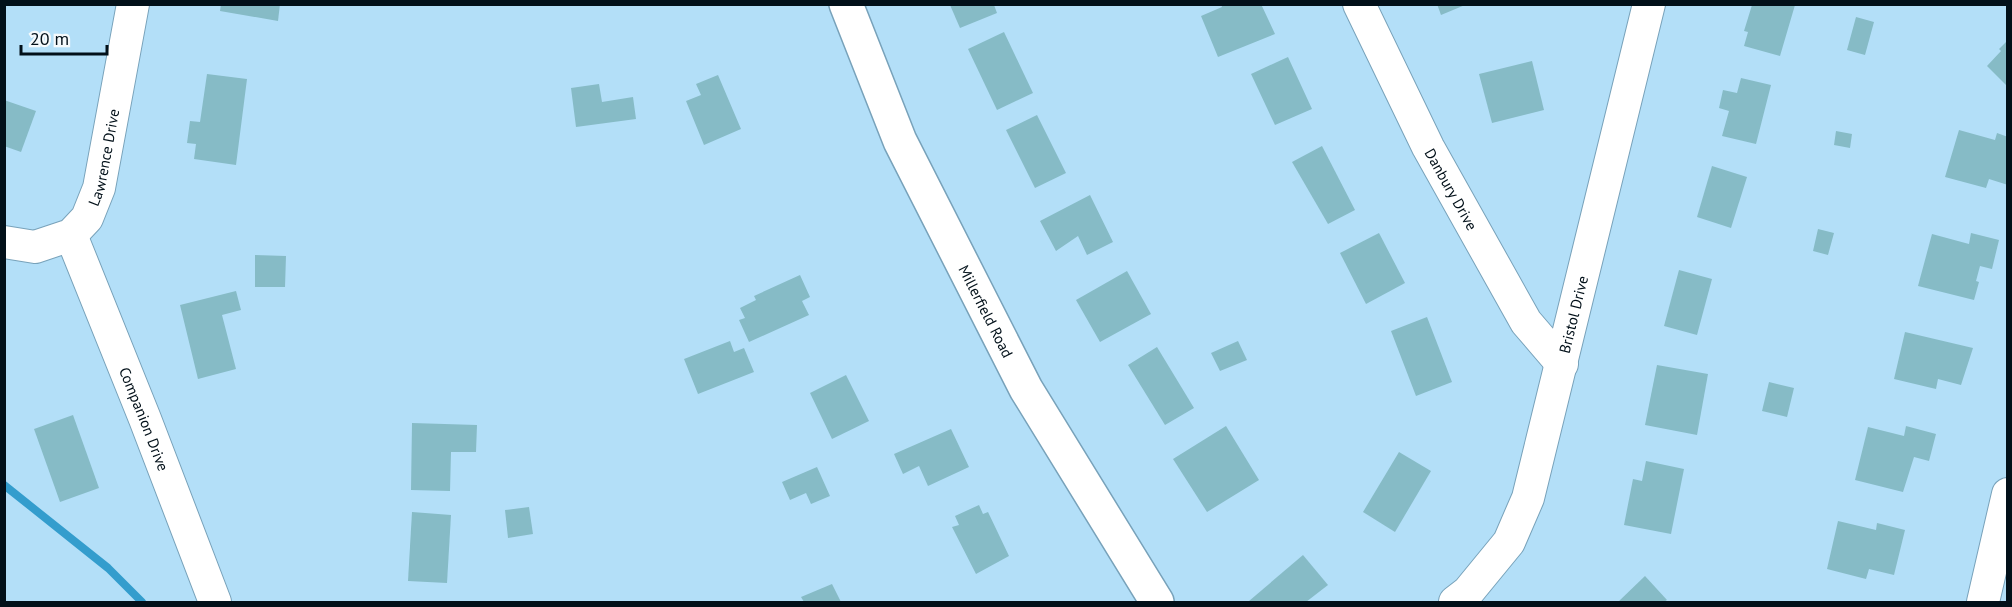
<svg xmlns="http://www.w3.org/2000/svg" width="2012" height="607" font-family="'PT Sans',sans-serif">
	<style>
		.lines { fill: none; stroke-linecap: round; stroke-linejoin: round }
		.stream { stroke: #349dcd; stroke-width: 8 }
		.building { fill: #86bbc6 }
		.street-casing { stroke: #78a2ba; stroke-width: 34 }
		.secondary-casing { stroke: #78a2ba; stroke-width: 36 }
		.street { stroke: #fff; stroke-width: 32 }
		.secondary { stroke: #fff; stroke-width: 33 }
		.labels { text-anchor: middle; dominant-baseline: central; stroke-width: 4.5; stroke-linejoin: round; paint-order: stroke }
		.street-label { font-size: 15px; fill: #021019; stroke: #f5fafc }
	</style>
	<rect width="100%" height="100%" fill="#b3dff8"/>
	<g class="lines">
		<path class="stream" d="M4 485 108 568 142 602"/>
	</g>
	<g class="building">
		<path d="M221 4H280L278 21 220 11Z"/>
		<path d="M1221 4H1261L1275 34 1218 57 1201 16 1222 7Z"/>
		<path d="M1437 4H1465V5L1441 15Z"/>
		<path d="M950 5H994L997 13 960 28Z"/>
		<path d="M1752 5H1795L1780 56 1744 46 1748 32 1744 31Z"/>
		<path d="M1856 17 1874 22 1865 55 1847 50Z"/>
		<path d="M1004 32 1033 93 997 110 968 49Z"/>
		<path d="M2006 42 2008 44V87L1987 66 2001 51 1999 49Z"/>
		<path d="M1288 57 1312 109 1275 125 1251 74Z"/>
		<path d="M1532 61 1544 110 1492 123 1479 74Z"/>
		<path d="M207 74 247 79 236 165 194 159 196 144 187 143 190 121 200 122Z"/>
		<path d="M718 75 741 129 704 145 686 101 701 95 696 84Z"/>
		<path d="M1741 78 1771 85 1756 144 1722 136 1729 111 1719 108 1723 90 1737 93Z"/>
		<path d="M599 84 602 102 633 97 636 119 576 127 571 88Z"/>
		<path d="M4 100 36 111 21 152 4 146Z"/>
		<path d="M1037 115 1066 173 1035 188 1006 130Z"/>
		<path d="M1959 130 1995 140 1997 133 2008 137V185L1989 179 1986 188 1945 177Z"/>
		<path d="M1836 131 1852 134 1850 148 1834 145Z"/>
		<path d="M1322 146 1355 210 1328 224 1292 162Z"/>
		<path d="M1712 166 1747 177 1731 228 1697 217Z"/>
		<path d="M1090 195 1113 242 1087 255 1078 236 1056 251 1040 221Z"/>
		<path d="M1818 229 1834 233 1828 255 1813 251Z"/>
		<path d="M1379 233 1405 283 1366 304 1340 253Z"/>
		<path d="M1971 233 1999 240 1992 269 1980 266 1976 281 1979 282 1974 300 1918 286 1932 234 1969 244Z"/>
		<path d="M255 255 286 256 285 287H255Z"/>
		<path d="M1679 270 1712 279 1697 335 1664 326Z"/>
		<path d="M1127 271 1151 314 1100 342 1076 300Z"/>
		<path d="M800 275 810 297 802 301 809 315 749 342 739 320 745 318 740 308 756 300 754 296Z"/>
		<path d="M236 291 241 310 222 315 236 369 198 379 180 305Z"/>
		<path d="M1427 317 1452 382 1416 396 1391 331Z"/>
		<path d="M1905 332 1973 348 1961 385 1938 379 1936 389 1894 379Z"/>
		<path d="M730 341 734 352 744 348 754 372 698 394 684 359Z"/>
		<path d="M1238 341 1247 360 1220 371 1211 353Z"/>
		<path d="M1157 347 1194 408 1165 425 1128 365Z"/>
		<path d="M1657 365 1708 374 1697 435 1645 425Z"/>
		<path d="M846 375 869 421 832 439 810 393Z"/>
		<path d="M1769 382 1794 388 1787 417 1762 411Z"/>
		<path d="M73 415 99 488 60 502 34 429Z"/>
		<path d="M412 423 477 425 476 452H451L450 491 411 490Z"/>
		<path d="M1226 426 1259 480 1207 512 1173 459Z"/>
		<path d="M1906 426 1936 434 1929 461 1914 457 1903 492 1855 480 1868 427 1904 436Z"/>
		<path d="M951 429 969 467 928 486 919 466 903 474 894 454Z"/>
		<path d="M1399 452 1431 471 1395 532 1363 512Z"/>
		<path d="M1646 461 1684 469 1671 534 1624 525 1633 479 1642 481Z"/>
		<path d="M817 467 830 496 811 504 806 493 790 500 782 482Z"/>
		<path d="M979 505 983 514 988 512 1009 556 976 574 952 527 959 525 955 516Z"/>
		<path d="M529 507 533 534 508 538 505 510Z"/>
		<path d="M412 512 451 515 447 583 408 581Z"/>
		<path d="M1838 521 1876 530 1877 523 1905 530 1894 575 1869 569 1866 579 1827 569Z"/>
		<path d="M1303 555 1328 585 1306 602H1250L1249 601Z"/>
		<path d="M1645 576 1667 600 1664 602H1618Z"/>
		<path d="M832 584 841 602H804L801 597Z"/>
	</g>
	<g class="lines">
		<defs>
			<g id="street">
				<path id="s1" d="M1359 4 1428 147 1526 322 1562 364"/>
				<path id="s2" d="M71 235 145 419 215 602"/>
				<path id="s3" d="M4 242 35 247 71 235 87 218 99 188 133 4"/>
				<path id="s4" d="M1455 602 1468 592 1509 542 1528 498 1649 4"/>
				<path d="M1983 602 2008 494"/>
			</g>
			<g id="secondary">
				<path id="s5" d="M846 4 900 141 1026 389 1157 602"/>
			</g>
		</defs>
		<use href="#street" class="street-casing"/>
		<use href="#secondary" class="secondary-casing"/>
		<use href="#street" class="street"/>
		<use href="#secondary" class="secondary"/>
	</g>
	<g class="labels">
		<g class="street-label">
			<text stroke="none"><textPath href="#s3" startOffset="156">Lawrence Drive</textPath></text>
			<text stroke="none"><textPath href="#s1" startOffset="207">Danbury Drive</textPath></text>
			<text stroke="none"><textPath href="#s5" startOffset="338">Millerfield Road</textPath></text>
			<text stroke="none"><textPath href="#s4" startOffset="318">Bristol Drive</textPath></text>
			<text stroke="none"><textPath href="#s2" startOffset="198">Companion Drive</textPath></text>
		</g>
	</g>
	<rect width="2012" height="607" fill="none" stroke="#021019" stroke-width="12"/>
	<path d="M21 45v9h86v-9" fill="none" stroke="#021019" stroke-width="3"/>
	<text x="30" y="45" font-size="18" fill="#021019" stroke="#f5fafc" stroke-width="4.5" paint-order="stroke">20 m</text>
</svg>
